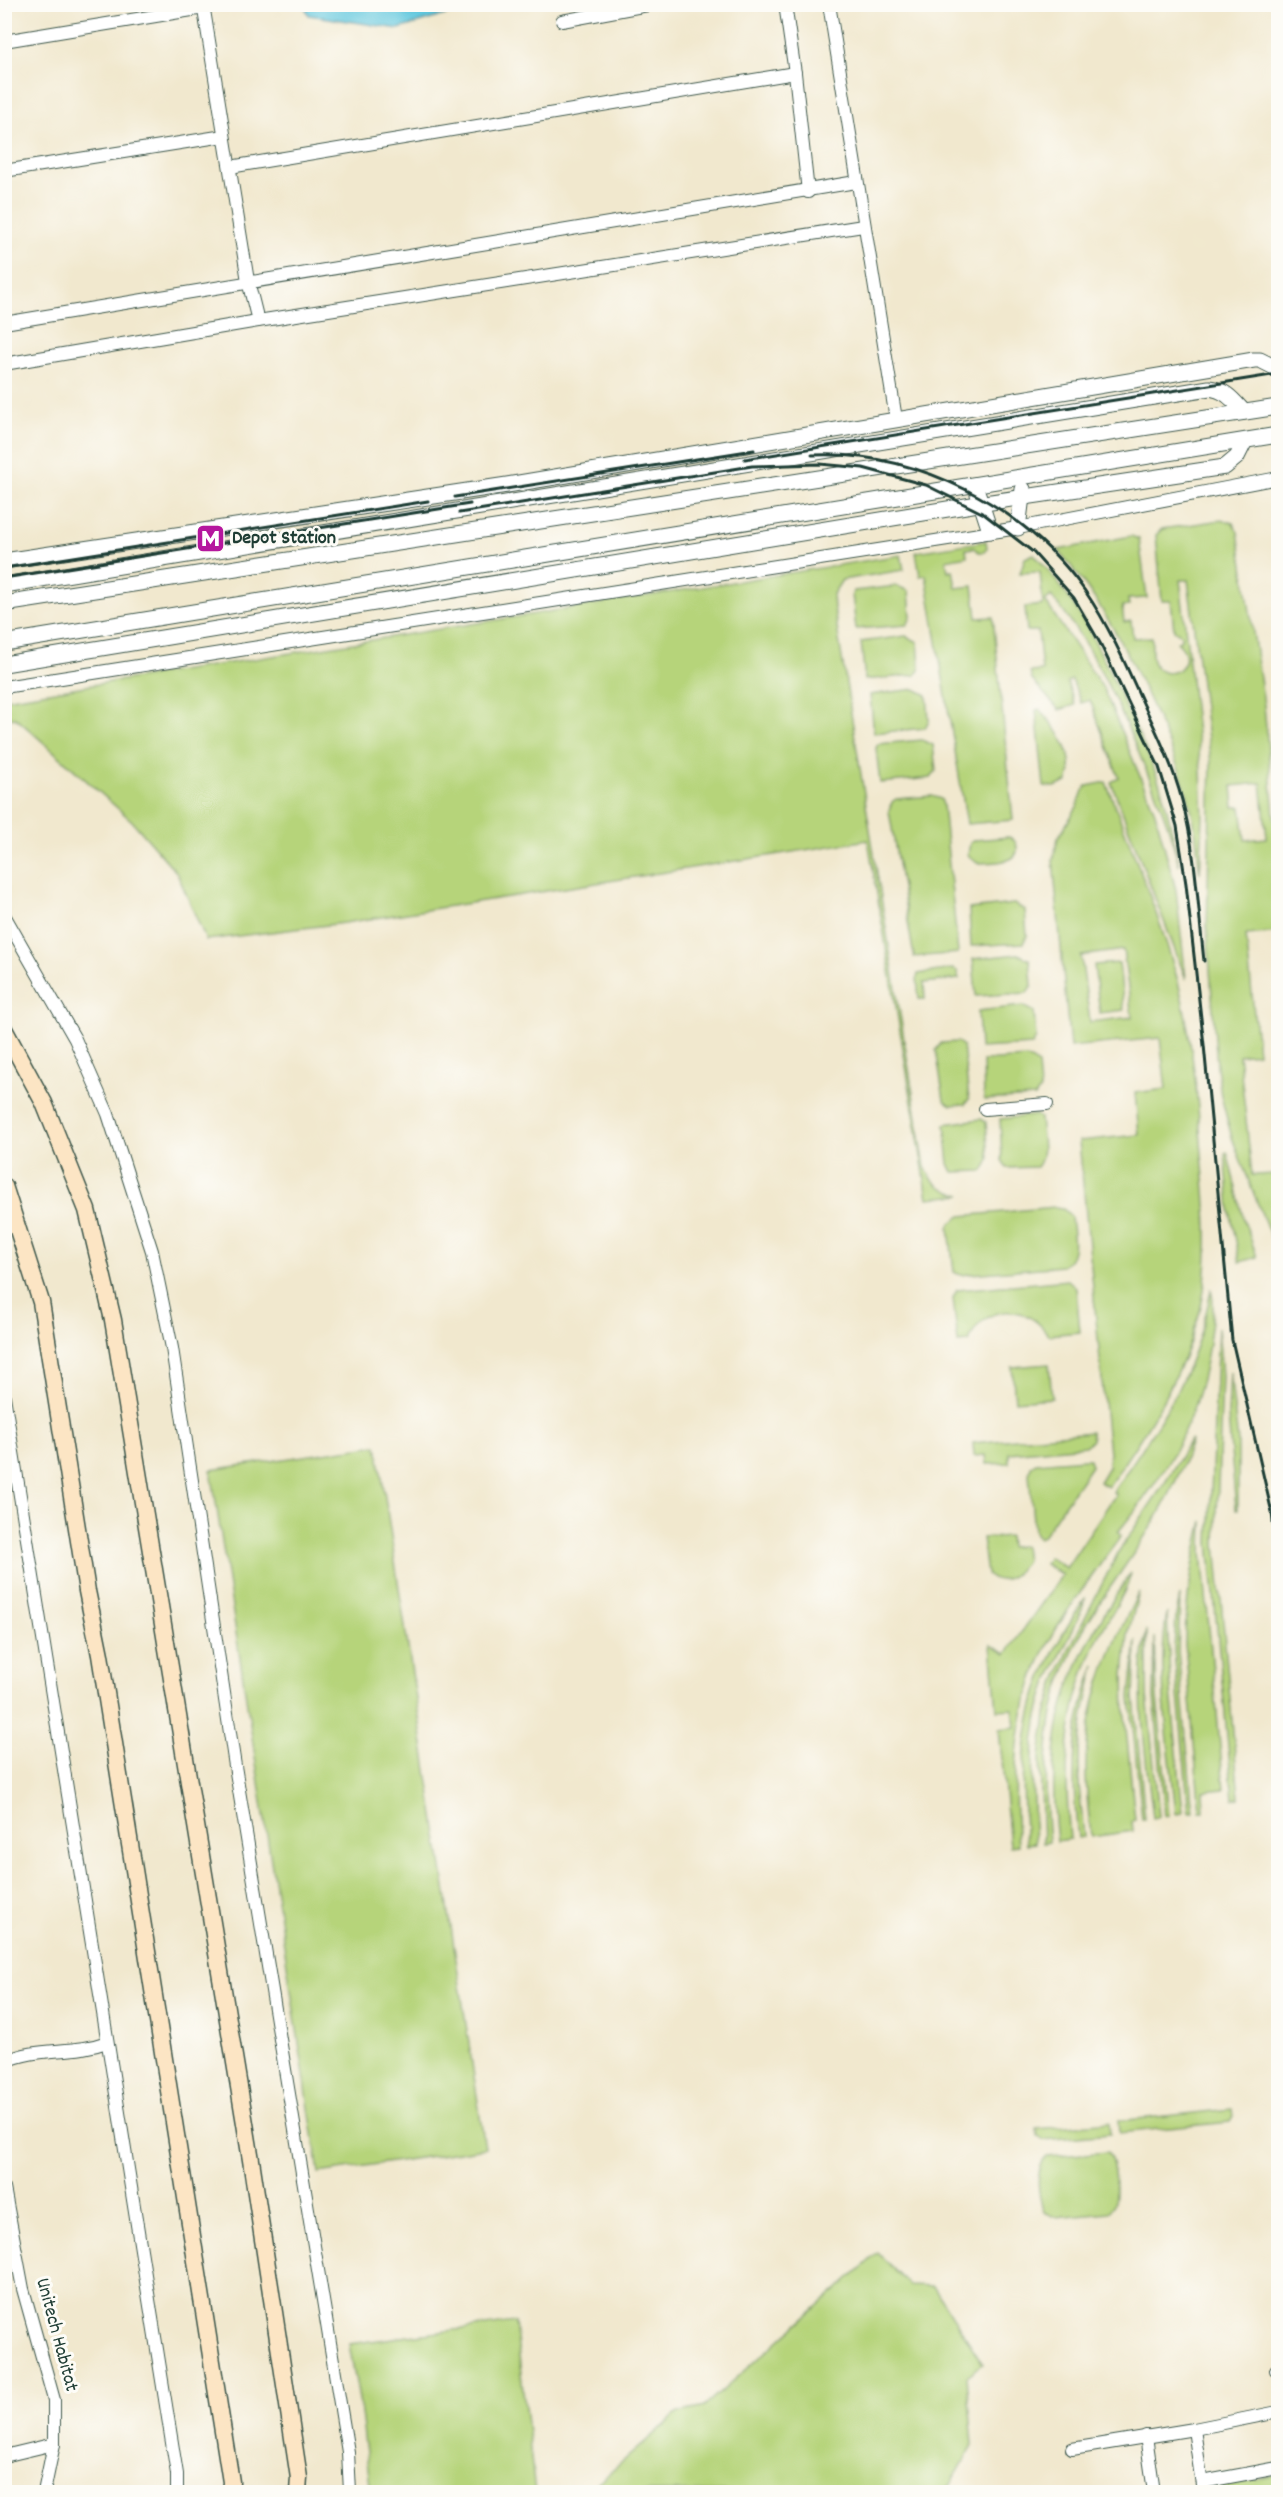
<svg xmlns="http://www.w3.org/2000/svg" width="1283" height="2497" font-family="Dekko,sans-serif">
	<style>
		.green { fill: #b6d47a; stroke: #6a8857; stroke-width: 1.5; fill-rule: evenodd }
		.water { fill: #61c7de; stroke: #408289; stroke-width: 1.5 }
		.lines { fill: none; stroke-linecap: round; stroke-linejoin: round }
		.minor-casing { stroke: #3e574b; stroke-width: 14 }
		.tertiary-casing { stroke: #3e574b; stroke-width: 17 }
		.secondary-casing { stroke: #3e574b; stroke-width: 19 }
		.minor { stroke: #fff; stroke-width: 12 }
		.tertiary { stroke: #fff; stroke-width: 15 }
		.secondary { stroke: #fce5c4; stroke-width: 16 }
		.rail { stroke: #1f3d34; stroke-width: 3 }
		.labels { text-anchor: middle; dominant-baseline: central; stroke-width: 6; stroke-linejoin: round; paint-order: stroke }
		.poi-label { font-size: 20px; font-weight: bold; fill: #1f3d34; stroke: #fdfcf7; text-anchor: start }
		.street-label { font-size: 20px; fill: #1f3d34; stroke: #fdfcf7 }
	</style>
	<rect width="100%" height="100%" fill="#fdfcf7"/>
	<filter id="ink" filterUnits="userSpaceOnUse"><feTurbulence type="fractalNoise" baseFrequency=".0167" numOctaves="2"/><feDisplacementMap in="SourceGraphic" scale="12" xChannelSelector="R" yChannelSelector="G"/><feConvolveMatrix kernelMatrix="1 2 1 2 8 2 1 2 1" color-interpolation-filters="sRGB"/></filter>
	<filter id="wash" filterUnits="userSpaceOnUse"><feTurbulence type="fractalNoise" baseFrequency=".008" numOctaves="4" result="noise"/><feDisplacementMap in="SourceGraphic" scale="24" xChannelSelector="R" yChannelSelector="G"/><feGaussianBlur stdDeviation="1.35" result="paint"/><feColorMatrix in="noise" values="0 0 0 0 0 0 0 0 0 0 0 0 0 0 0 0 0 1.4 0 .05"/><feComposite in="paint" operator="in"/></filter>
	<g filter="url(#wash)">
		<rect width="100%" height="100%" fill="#f1e8ce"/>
		<g class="green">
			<path d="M1221 520 1233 523 1238 532 1264 705 1278 859V932L1246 935 1258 1053 1239 1055 1252 1175 1278 1174V1249L1276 1250 1232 1138 1221 1096 1217 1066 1207 928 1211 763 1188 580H1180L1201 770 1203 818 1200 874C1198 857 1197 840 1194 823 1187 786 1172 750 1156 715 1129 654 1102 601 1058 550L1131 536 1139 539 1147 598 1128 599 1129 606H1122L1124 622 1131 621 1133 638 1152 637C1152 644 1151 654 1153 661 1162 687 1203 665 1177 642L1181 639V635L1174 630 1171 601H1162L1156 535 1162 529ZM1261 783 1267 838 1245 840 1241 807H1234L1232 786Z"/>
			<path d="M986 541 987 548 984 552H979L974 548 966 549 967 556 946 560 948 571 953 570 956 588 973 586 977 618 993 617 1013 820 967 824 926 575 920 576 916 552Z"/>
			<path d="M1034 554C1076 599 1099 646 1123 701 1136 729 1150 756 1160 785 1168 811 1174 838 1179 865 1169 822 1152 784 1135 744 1112 691 1088 640 1051 596L1045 601 1103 688 1155 812 1176 890 1186 979 1111 782 1119 778 1090 700 1081 703 1072 680 1067 682 1075 705 1059 710 1032 680 1030 672 1042 671 1038 631H1027L1025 607 1043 605 1040 572 1020 573 1025 558Z"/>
			<path d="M901 555 904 570 842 580 833 594 834 609 925 1167C933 1185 944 1191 962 1195L928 1198 868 840 344 923 206 940 177 873 132 821 17 719 5 715V699Z"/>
			<path d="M897 586 909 591 911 617 907 625 856 629 852 594 854 591Z"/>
			<path d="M906 636 918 642 920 668 916 675 865 680 861 642Z"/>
			<path d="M915 689 927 695 929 720 925 728 874 733 870 695Z"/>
			<path d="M1039 709C1056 727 1079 755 1067 782L1055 787 1044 786 1036 710Z"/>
			<path d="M922 740 933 745 936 771 931 778 880 783 876 748 878 744Z"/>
			<path d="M1106 782C1130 846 1158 911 1177 978 1193 1039 1198 1103 1203 1166 1207 1211 1211 1267 1200 1311 1182 1378 1146 1431 1108 1487L1099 1482 1108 1467 1109 1454 1079 1141 1139 1135 1135 1093 1166 1089 1160 1038 1070 1047 1053 860 1058 838 1077 807 1083 791 1087 786ZM1123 950 1132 1017 1090 1022 1081 956Z"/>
			<path d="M932 796 941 799 943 805 958 953 914 957 889 811 892 802 896 799Z"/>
			<path d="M1009 837C1014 840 1017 842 1017 848 1019 865 988 862 977 863L968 855 970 843 975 840Z"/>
			<path d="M1014 904 1025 910 1027 936 1023 943 971 946 969 909Z"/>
			<path d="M1018 954 1030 960 1032 986 1027 993 976 996 973 959Z"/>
			<path d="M1119 963 1124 1010 1100 1013 1094 965Z"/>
			<path d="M953 969 957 971 959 979 924 983 925 999H919L917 978 918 974Z"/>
			<path d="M1023 1006 1034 1012 1036 1038 1032 1045 980 1048 978 1011Z"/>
			<path d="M958 1042 963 1046 969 1099 965 1104 951 1105 944 1100 936 1050 941 1043Z"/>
			<path d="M1027 1058 1038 1064 1040 1089 1035 1097 984 1100 983 1061Z"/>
			<path d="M1036 1115 1040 1118C1041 1133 1047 1156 1037 1167L1007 1168 1002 1160 1000 1119Z"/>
			<path d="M981 1119 986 1122 989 1160 983 1171 953 1172 949 1164 945 1124Z"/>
			<path d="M1227 1152 1243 1217 1257 1257 1240 1262 1230 1210 1225 1153Z"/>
			<path d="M1055 1207 1062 1208 1071 1216C1072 1234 1080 1256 1062 1266L960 1275 954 1272 949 1228 951 1223 961 1216Z"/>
			<path d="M1068 1280 1076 1287 1080 1332 1048 1335C1028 1302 981 1304 969 1342L958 1343 953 1298 957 1290Z"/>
			<path d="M1211 1290C1215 1300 1212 1322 1210 1335 1200 1418 1170 1469 1118 1532L1121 1536C1098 1567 1075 1598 1055 1631 1016 1697 1011 1771 1018 1845L1010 1846 999 1729 1015 1727 1013 1709 997 1710 991 1645 1006 1654 1062 1575 1045 1564 1049 1557 1066 1568 1116 1494 1113 1492C1160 1422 1195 1376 1211 1290Z"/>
			<path d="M1218 1328 1222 1376 1216 1544 1239 1798 1233 1799 1209 1542Z"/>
			<path d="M1049 1364 1052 1398 1015 1401 1012 1367Z"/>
			<path d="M1230 1372 1238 1442V1509H1236L1228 1416Z"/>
			<path d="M1091 1432 1092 1440 1086 1446 1009 1453V1463L987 1464 986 1455 974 1456 973 1443Z"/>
			<path d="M1190 1440 1191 1441C1170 1509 1133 1552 1095 1610 1048 1682 1041 1758 1049 1842L1043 1843 1040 1757 1046 1715 1056 1681 1069 1649 1119 1551 1166 1481Z"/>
			<path d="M377 1445 485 2148 319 2173 211 1470Z"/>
			<path d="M1084 1459H1089L1091 1466 1043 1536 1038 1538 1034 1532 1029 1474 1031 1466 1036 1463Z"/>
			<path d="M1203 1521 1202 1552 1224 1789 1203 1791 1204 1811H1200L1185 1644C1185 1602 1193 1562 1203 1521Z"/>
			<path d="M1009 1536 1010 1547 1024 1546 1026 1560C1018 1575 1002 1588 987 1574L982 1538Z"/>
			<path d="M1131 1573C1128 1591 1105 1623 1096 1642 1066 1709 1063 1767 1070 1839L1057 1841C1044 1728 1067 1665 1131 1573Z"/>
			<path d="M1139 1592 1128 1634 1124 1675 1125 1717 1135 1820 1132 1821 1133 1831 1091 1837C1089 1815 1086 1794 1086 1772 1085 1706 1110 1649 1139 1592Z"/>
			<path d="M1180 1596 1178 1651 1193 1812H1189L1174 1651 1176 1615Z"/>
			<path d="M1085 1599C1084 1612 1052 1668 1046 1687 1028 1738 1032 1791 1035 1843L1026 1844C1018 1744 1026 1684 1085 1599Z"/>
			<path d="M1167 1613 1170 1680 1183 1813 1176 1814C1170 1748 1156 1679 1167 1613Z"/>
			<path d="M1147 1630V1695L1159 1817 1153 1818C1146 1756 1134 1692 1147 1630Z"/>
			<path d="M1155 1637 1157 1697 1169 1815 1165 1816 1154 1697Z"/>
			<path d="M1136 1640 1134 1697 1145 1819H1142L1130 1697Z"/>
			<path d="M1095 1665 1084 1713 1079 1749V1786L1084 1837 1078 1838C1071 1773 1071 1727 1095 1665Z"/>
			<path d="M1232 2109 1233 2117 1230 2122 1119 2133 1118 2121Z"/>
			<path d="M1109 2122 1110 2134 1043 2140 1038 2137 1037 2129Z"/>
			<path d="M1108 2152C1115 2161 1119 2204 1109 2212L1055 2217 1044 2212C1038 2197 1034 2168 1047 2157Z"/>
			<path d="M878 2253 909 2285 933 2286 983 2364 967 2376 973 2445 950 2486 941 2492H588L678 2413 704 2407Z"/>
			<path d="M515 2322 535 2492H371L360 2405 349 2344Z"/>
			<path d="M1278 2475V2492H1211L1210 2488Z"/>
		</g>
		<path class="water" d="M456 5 458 11 399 29 309 15 304 5Z"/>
	</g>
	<g filter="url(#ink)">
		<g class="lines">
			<defs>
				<g id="minor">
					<path d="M203 4 248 281 258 321"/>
					<path d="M785 4 795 73 808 192"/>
					<path d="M829 4 896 419"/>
					<path d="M562 21 653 4"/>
					<path d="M4 41 204 8"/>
					<path d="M230 167 795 73"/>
					<path d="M4 171 224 136"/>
					<path d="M4 323 856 182"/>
					<path d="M4 364 258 321 863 226"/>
					<path d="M4 687 1018 528 1278 478"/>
					<path d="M4 915 75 1039 108 1114 152 1251 172 1348 235 1766 348 2452 350 2492"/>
					<path d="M985 1109 1047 1104"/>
					<path d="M4 1396 177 2474V2492"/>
					<path d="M4 2062C38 2046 72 2055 107 2042"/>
					<path d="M4 2188 23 2289 54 2400V2444L44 2492"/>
					<path d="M1276 2370 1278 2369"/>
					<path d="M1194 2429 1203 2492"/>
					<path d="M1146 2436 1154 2492"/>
					<path d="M1072 2449 1194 2429 1278 2412"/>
					<path d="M4 2456 54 2444"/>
					<path d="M1202 2482 1278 2468"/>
				</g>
				<g id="tertiary">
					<path d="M978 494 990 531"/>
					<path d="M1018 528 1023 489"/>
					<path d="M4 561 507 485 1254 360H1260L1278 369"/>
					<path d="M4 585 1209 388C1226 390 1233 400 1244 412"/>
					<path d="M4 604 1278 407"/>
					<path d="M4 643 1278 435"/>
					<path d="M4 664 978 504 1225 467 1237 457 1245 441"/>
				</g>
				<g id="secondary">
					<path d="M4 1029 44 1103 87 1210 113 1320 251 2160 299 2478 298 2492"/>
					<path d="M4 1186 41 1302 87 1591 100 1655 231 2482 230 2492"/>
				</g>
			</defs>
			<use href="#minor" class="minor-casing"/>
			<use href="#tertiary" class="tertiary-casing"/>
			<use href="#secondary" class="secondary-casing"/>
			<use href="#minor" class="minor"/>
			<use href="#tertiary" class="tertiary"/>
			<use href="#secondary" class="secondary"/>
			<g class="rail">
				<path d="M812 455C916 450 1025 506 1085 591 1109 626 1126 665 1143 703 1158 735 1173 766 1182 800 1196 852 1198 908 1204 961"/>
				<path d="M745 459 1278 374"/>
				<path d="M455 497 754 450"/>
				<path d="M459 513 752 466 820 464 863 468 926 485 984 514 1033 552 1074 598 1100 643 1159 767 1177 826 1186 884 1204 1045 1232 1340 1272 1513 1278 1566"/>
				<path d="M4 568 428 501"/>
				<path d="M4 578 470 504"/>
			</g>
		</g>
	</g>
	<defs>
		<symbol id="metro-square" viewBox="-11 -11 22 22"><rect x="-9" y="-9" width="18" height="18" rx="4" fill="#b5179e" stroke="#fdfcf7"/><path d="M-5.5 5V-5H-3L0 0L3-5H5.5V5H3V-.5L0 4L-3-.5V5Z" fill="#fff"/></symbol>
	</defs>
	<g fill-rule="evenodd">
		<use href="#metro-square" x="194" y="522" width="33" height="33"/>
	</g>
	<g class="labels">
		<g class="poi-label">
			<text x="232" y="539">Depot Station</text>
		</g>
		<g class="street-label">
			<text transform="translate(56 2335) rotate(75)">Unitech Habitat</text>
		</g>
	</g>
	<rect width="1283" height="2497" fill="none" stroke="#fdfcf7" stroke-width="24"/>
</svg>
